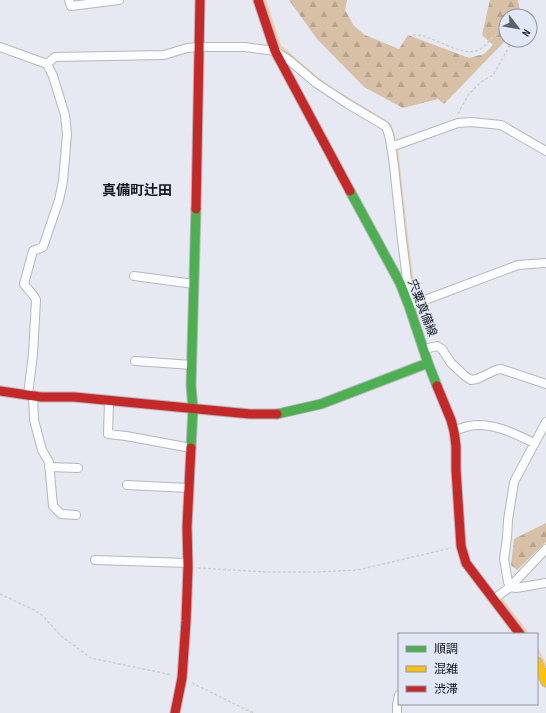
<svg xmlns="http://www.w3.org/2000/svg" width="546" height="713" font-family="'Sofia Sans Condensed','Noto Sans JP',sans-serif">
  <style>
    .forest { fill: url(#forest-firs) }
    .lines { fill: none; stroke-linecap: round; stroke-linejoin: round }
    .stream { stroke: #edceaa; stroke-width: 2.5 }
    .street-casing { stroke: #b4b7bd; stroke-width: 10 }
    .fast-casing { stroke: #b4b7bd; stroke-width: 11 }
    .slow-casing { stroke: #b4b7bd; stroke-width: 11 }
    .jam-casing { stroke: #b4b7bd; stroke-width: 11 }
    .path { stroke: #cdced0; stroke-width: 1.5; stroke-dasharray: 3 2; stroke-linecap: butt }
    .street { stroke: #fbfcfd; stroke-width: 8 }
    .fast { stroke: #4caf50; stroke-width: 9 }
    .slow { stroke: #ffc107; stroke-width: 9 }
    .jam { stroke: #c62828; stroke-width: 9 }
    .labels { text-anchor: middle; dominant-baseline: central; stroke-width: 3; stroke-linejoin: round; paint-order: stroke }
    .street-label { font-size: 12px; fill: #15171c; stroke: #e1e7f5 }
    .quarter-label { font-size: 14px; font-weight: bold; fill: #15171c; stroke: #e1e7f5 }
  </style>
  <defs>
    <pattern id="forest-firs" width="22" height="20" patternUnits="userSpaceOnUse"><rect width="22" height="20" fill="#d7c0a5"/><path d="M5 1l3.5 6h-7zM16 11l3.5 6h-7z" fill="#b8a48d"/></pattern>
  </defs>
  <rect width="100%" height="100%" fill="#e6e9f1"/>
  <path class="forest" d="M289 0H347L345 10 354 26 365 35 399 49 408 35 469 58 484 54 493 45 482 35 490 0H518L521 16H506V40L444 104 438 99 403 108 364 87 317 39Z
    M546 523V542L517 570 511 565 514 539Z"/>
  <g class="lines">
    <path class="stream" d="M265 0 280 46 317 78 329 87
      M337 92 385 121 390 125 393 133 397 151 406 231 415 302
      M501 599 528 634
      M537 649 546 666"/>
    <defs>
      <path id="street" d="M69 0 71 6 119 0
        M0 47 47 64 53 76 65 115 67 134 63 181 59 200 43 247 33 251 24 284C28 290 33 293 36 300L33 354 28 395
        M47 64 55 57 164 55 187 48 198 47H245L275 51 290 61 316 83 348 104 385 126C391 133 392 155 394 165 396 187 399 210 401 232 404 257 408 281 409 306L518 265 546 263
        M391 147 458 123 471 122 501 125 546 151
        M134 276 194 284
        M424 349 437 346 442 349 451 363 465 376 471 380 477 379 496 370 501 369 546 384
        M135 361 192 365
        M33 396 34 420 42 450 49 462 53 506 61 514 76 515
        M109 401 108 434 126 436 191 448
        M454 431C459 429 464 427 469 426 490 421 516 434 534 443
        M49 467 78 468
        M127 485 189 488
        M95 560 188 563
        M510 587 508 582 504 559 507 538 508 520 514 482 546 422
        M510 587 516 588 546 583
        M494 599 510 587 546 549
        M397 713V705L399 695"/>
      <path id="fast" d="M350 191 400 283 409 306 428 363 437 386
        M277 414 321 404 428 363
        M191 448 193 409 191 385 196 209"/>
      <path id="slow" d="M537 662 546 682"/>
      <path id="jam" d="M258 0 275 51 350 191
        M196 209 200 0
        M437 386 451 420 454 431 456 446V470L461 546 466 563 520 634
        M0 391 41 397H74L250 414H277
        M175 713 182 678 186 621 188 567 187 527 191 448"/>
    </defs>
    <use href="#street" class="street-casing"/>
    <use href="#fast" class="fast-casing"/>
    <use href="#slow" class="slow-casing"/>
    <use href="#jam" class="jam-casing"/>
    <path class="path" d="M413 35C418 35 422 35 426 37 439 41 463 55 476 51 488 47 493 32 506 30
      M458 114 468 95 481 82 493 75 513 40
      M198 568 267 572H318L358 570 451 548
      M0 594 34 610 43 616 61 636 91 658 172 675
      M192 683 253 713"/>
    <use href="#street" class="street"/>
    <use href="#fast" class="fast"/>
    <use href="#slow" class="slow"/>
    <use href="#jam" class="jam"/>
  </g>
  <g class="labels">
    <g class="street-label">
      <text transform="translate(422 308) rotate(69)">宍粟真備線</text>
    </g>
    <g class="quarter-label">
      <text x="137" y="190">真備町辻田</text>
    </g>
  </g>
  <rect x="398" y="633" width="140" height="72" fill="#e1e7f5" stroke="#8f949e"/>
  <rect x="406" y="646" width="20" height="6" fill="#4caf50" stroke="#8f949e"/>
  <text x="434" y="653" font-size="12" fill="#15171c">順調</text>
  <rect x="406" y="666" width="20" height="6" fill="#ffc107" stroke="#8f949e"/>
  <text x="434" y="673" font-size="12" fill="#15171c">混雑</text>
  <rect x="406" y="686" width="20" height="6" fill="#c62828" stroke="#8f949e"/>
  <text x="434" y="693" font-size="12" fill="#15171c">渋滞</text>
  <g transform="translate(518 28) rotate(121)"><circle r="19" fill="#e1e7f5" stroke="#8f949e"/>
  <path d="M0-3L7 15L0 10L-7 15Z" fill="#5e6067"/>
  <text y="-6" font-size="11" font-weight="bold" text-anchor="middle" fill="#15171c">N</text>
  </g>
</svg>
